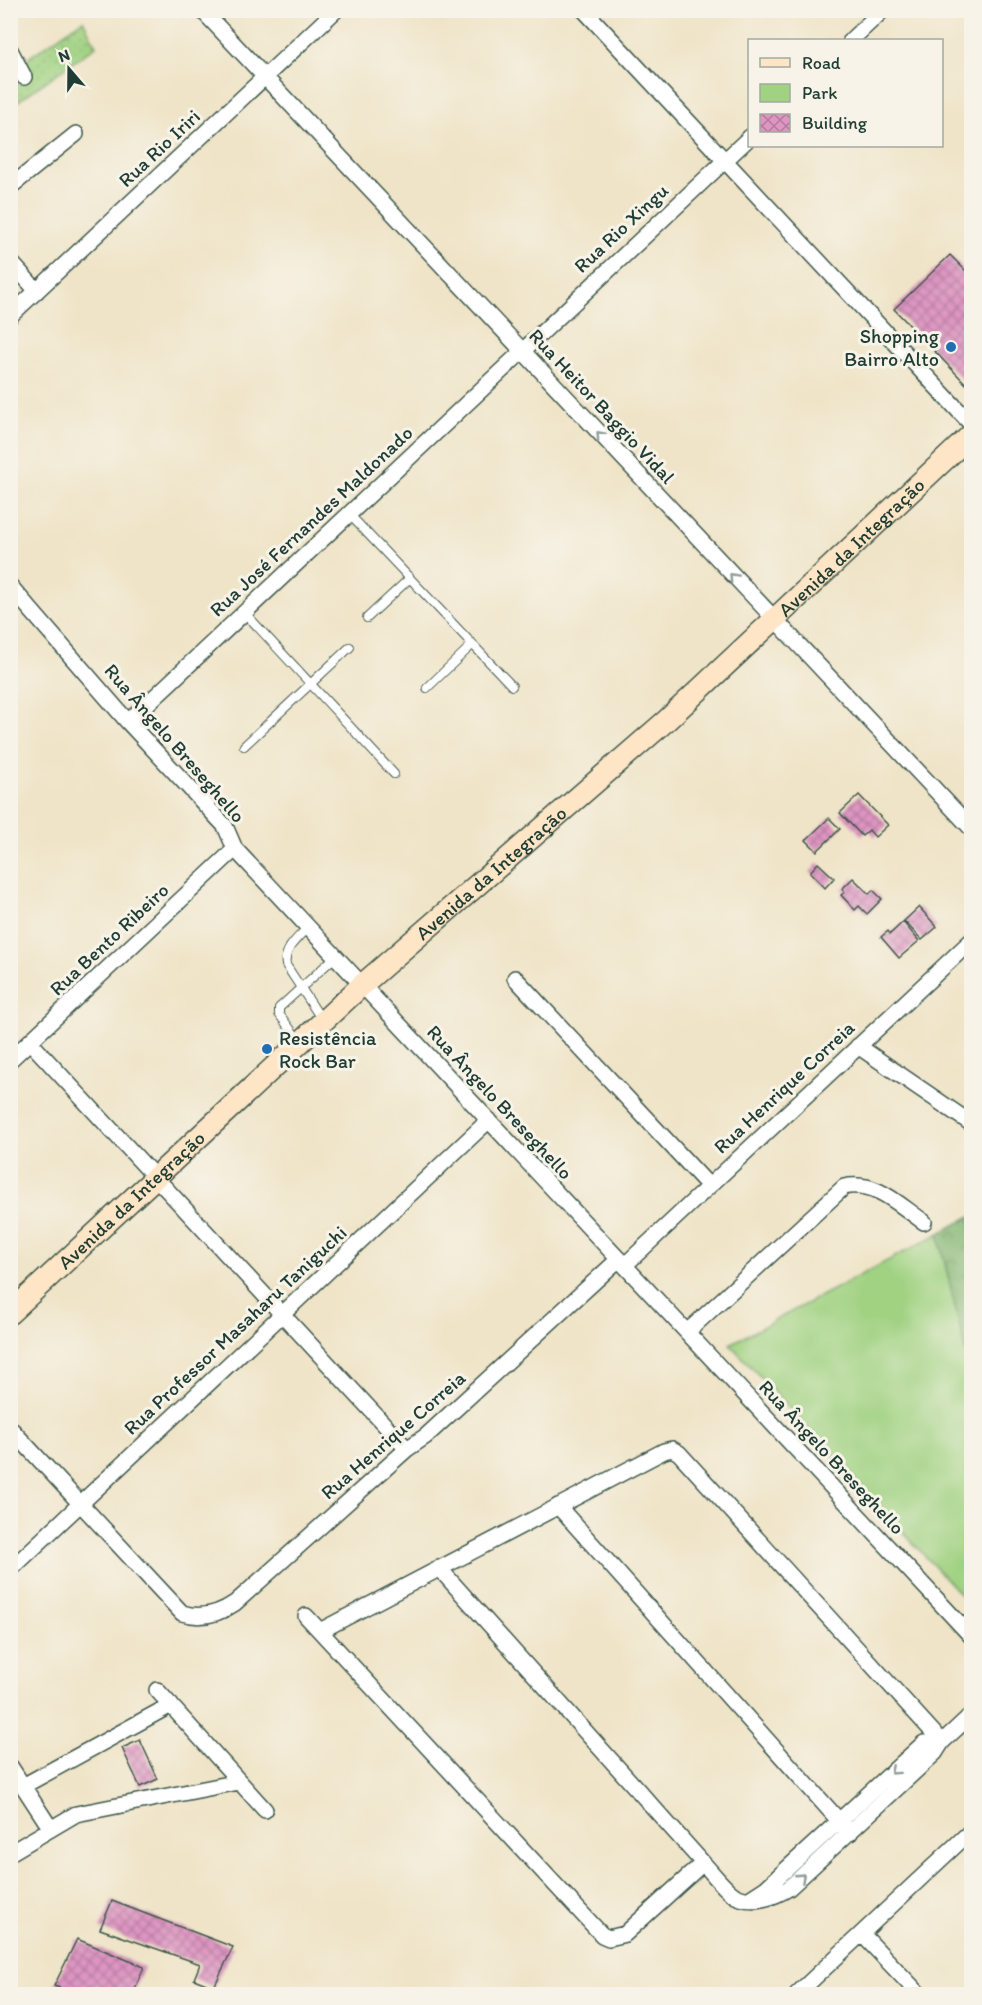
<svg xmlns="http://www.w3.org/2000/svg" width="982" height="2005" font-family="Itim,sans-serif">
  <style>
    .green { fill: #a0d282; stroke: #60885b; stroke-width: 1.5 }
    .forest { fill: url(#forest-crowns); stroke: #507852; stroke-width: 1.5 }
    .park { fill: url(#park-dots); stroke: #60885b; stroke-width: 1.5 }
    .building { fill: url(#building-cross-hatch) }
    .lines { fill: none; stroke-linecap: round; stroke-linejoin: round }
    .lane-casing { stroke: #3e564a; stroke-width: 10 }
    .street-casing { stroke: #3e564a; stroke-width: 18 }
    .secondary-casing { stroke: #3e564a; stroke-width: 24 }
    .lane { stroke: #fff; stroke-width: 8 }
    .street { stroke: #fff; stroke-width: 15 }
    .secondary { stroke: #fee5c5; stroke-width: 21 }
    .oneway { stroke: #8f9e9a }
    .poi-dot { fill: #1f6fb2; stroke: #f7f3e8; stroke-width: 2 }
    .labels { text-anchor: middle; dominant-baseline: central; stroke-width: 6; stroke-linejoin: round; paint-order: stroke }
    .street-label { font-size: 20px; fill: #1f3d34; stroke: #f7f3e8 }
    .poi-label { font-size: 20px; fill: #1f3d34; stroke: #f7f3e8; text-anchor: end }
  </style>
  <defs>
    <pattern id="forest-crowns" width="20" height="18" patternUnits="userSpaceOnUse" patternTransform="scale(1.5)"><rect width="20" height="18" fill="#80b470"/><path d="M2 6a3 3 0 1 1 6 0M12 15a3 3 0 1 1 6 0" fill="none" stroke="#68945d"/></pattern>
    <pattern id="park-dots" width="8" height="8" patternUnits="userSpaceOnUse" patternTransform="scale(1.5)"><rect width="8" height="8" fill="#a0d282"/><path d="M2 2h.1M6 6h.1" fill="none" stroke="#89b571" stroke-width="1.8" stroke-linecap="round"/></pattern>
    <pattern id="building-cross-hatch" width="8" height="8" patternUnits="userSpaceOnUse" patternTransform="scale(1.5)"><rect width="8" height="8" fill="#de95c2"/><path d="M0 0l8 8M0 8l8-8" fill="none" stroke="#b37b9e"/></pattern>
  </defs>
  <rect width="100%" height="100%" fill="#f7f3e8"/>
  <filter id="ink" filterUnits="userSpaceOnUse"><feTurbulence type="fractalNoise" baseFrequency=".0167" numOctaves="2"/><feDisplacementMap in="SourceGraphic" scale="12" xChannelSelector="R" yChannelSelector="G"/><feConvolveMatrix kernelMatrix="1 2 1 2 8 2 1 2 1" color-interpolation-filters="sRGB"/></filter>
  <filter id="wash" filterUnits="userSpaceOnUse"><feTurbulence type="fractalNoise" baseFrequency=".008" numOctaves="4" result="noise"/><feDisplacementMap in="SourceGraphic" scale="24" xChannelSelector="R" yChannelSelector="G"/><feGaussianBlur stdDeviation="1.35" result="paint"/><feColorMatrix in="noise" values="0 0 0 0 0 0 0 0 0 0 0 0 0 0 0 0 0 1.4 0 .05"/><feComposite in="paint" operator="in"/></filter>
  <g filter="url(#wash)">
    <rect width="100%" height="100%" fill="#efe4c7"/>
    <path class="green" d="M938 1234 971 1374V1606L730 1344Z"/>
    <path class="forest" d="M971 1216V1374L938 1234Z"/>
    <path class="park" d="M83 20 96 46 11 106V70Z"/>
    <g id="blocks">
      <path class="building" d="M950 255 972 277V385L969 387 894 309Z
        M859 795 888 825 875 837 869 830 862 836 840 813Z
        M829 818 840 829 817 851 806 840Z
        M818 863 834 878 825 888 810 872Z
        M853 878 869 894 873 890 882 899 867 914 859 906 855 910 841 895 845 892 842 889Z
        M919 907 937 927 922 940 904 921Z
        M903 922 919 941 899 958 881 937 888 931 890 934Z
        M140 1740 158 1779 140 1787 122 1748Z
        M112 1901 233 1947 214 1987 194 1979 200 1964 100 1929Z
        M77 1939 144 1967 133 1994H76L54 1986Z"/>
    </g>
  </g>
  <g filter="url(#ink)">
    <use href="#blocks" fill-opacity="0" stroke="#3e564a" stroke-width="1.5"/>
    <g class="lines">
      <defs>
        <path id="lane" d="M349 514 512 686
          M244 612 394 774
          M367 618 410 578
          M427 688 473 644
          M244 746 350 647
          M308 927C298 938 283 949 286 965L322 1020
          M300 1042 279 1014V1008L336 956"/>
        <path id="street" d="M202 10 972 829
          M584 10 972 425
          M969 10 972 14
          M851 40 883 10
          M10 50 24 77
          M10 187 76 134
          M10 261 37 291
          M10 316 336 10
          M10 586 128 722 225 826 235 849 972 1637
          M128 722 750 137
          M515 978 709 1186
          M30 1042 407 1449
          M858 1046 972 1124
          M10 1060 235 849
          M625 1265 972 940
          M687 1332 844 1187C876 1180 899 1205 924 1222
          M10 1428 182 1613C201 1619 219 1614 235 1603L407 1449 426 1436 619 1259
          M558 1506 850 1833
          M439 1568 703 1863C712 1872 727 1893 738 1897 755 1904 775 1897 789 1888L935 1753 942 1742 972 1714
          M10 1570 489 1120
          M306 1616 602 1935 609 1938 625 1934 703 1863
          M320 1631 664 1451 672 1449 679 1453 942 1742
          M157 1690 265 1810
          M10 1766 51 1829
          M23 1786 171 1705
          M10 1853 76 1814 239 1782
          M749 1899 766 1888 924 1743 942 1742
          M862 1934 919 1994
          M797 1994 972 1830"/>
        <g id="secondary">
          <path id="s1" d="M10 1313 362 985 667 720 972 434"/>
        </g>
      </defs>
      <use href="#lane" class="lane-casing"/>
      <use href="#street" class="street-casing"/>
      <use href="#secondary" class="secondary-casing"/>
      <use href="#lane" class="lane"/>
      <use href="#street" class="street"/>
      <use href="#secondary" class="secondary"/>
    </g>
    <defs><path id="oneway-chevron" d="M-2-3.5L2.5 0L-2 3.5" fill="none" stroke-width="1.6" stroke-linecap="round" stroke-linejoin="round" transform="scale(1.5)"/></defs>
    <g class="oneway">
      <use href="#oneway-chevron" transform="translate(600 435) rotate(-133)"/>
      <use href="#oneway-chevron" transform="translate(733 577) rotate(-133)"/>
      <use href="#oneway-chevron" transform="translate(894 1771) rotate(138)"/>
      <use href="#oneway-chevron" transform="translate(801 1877) rotate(-43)"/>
    </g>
  </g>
  <g class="poi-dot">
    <circle cx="951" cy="347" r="6"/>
    <circle cx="267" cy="1049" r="6"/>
  </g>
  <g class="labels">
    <g class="street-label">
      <text transform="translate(159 148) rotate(-43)">Rua Rio Iriri</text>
      <text transform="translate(621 228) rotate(-43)">Rua Rio Xingu</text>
      <text transform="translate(602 406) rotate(47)">Rua Heitor Baggio Vidal</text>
      <text transform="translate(311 521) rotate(-43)">Rua José Fernandes Maldonado</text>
      <text stroke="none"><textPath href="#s1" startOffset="1138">Avenida da Integração</textPath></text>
      <text transform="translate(175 743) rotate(49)">Rua Ângelo Breseghello</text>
      <text stroke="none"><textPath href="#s1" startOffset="652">Avenida da Integração</textPath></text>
      <text transform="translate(109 939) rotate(-43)">Rua Bento Ribeiro</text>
      <text transform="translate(784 1087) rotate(-43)">Rua Henrique Correia</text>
      <text transform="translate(500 1102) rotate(47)">Rua Ângelo Breseghello</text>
      <text stroke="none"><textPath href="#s1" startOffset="166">Avenida da Integração</textPath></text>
      <text transform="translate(235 1330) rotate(-43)">Rua Professor Masaharu Taniguchi</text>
      <text transform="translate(393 1435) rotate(-41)">Rua Henrique Correia</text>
      <text transform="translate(832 1457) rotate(47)">Rua Ângelo Breseghello</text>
    </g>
    <g class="poi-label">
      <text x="939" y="336">Shopping<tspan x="939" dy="23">Bairro Alto</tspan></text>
      <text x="279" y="1038" text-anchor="start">Resistência<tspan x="279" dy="23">Rock Bar</tspan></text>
    </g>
  </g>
  <rect width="982" height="2005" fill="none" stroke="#f7f3e8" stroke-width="36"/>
  <rect x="748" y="39" width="195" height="108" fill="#f7f3e8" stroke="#a1aaa0" stroke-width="1.5"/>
  <rect x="760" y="58" width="30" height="9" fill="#fee5c5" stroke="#a1aaa0" stroke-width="1.5"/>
  <text x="802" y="69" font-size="18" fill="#1f3d34">Road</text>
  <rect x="760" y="84" width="30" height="18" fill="#a0d282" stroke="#a1aaa0" stroke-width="1.5"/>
  <text x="802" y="99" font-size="18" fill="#1f3d34">Park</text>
  <rect x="760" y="114" width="30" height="18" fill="url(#building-cross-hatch)" stroke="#a1aaa0" stroke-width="1.5"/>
  <text x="802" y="129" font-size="18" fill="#1f3d34">Building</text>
  <g transform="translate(69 69) rotate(340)" stroke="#f7f3e8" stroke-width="4.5" paint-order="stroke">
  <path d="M0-4.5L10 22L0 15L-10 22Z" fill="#1f3d34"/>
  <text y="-9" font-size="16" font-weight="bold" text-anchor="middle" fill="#1f3d34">N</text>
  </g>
</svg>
